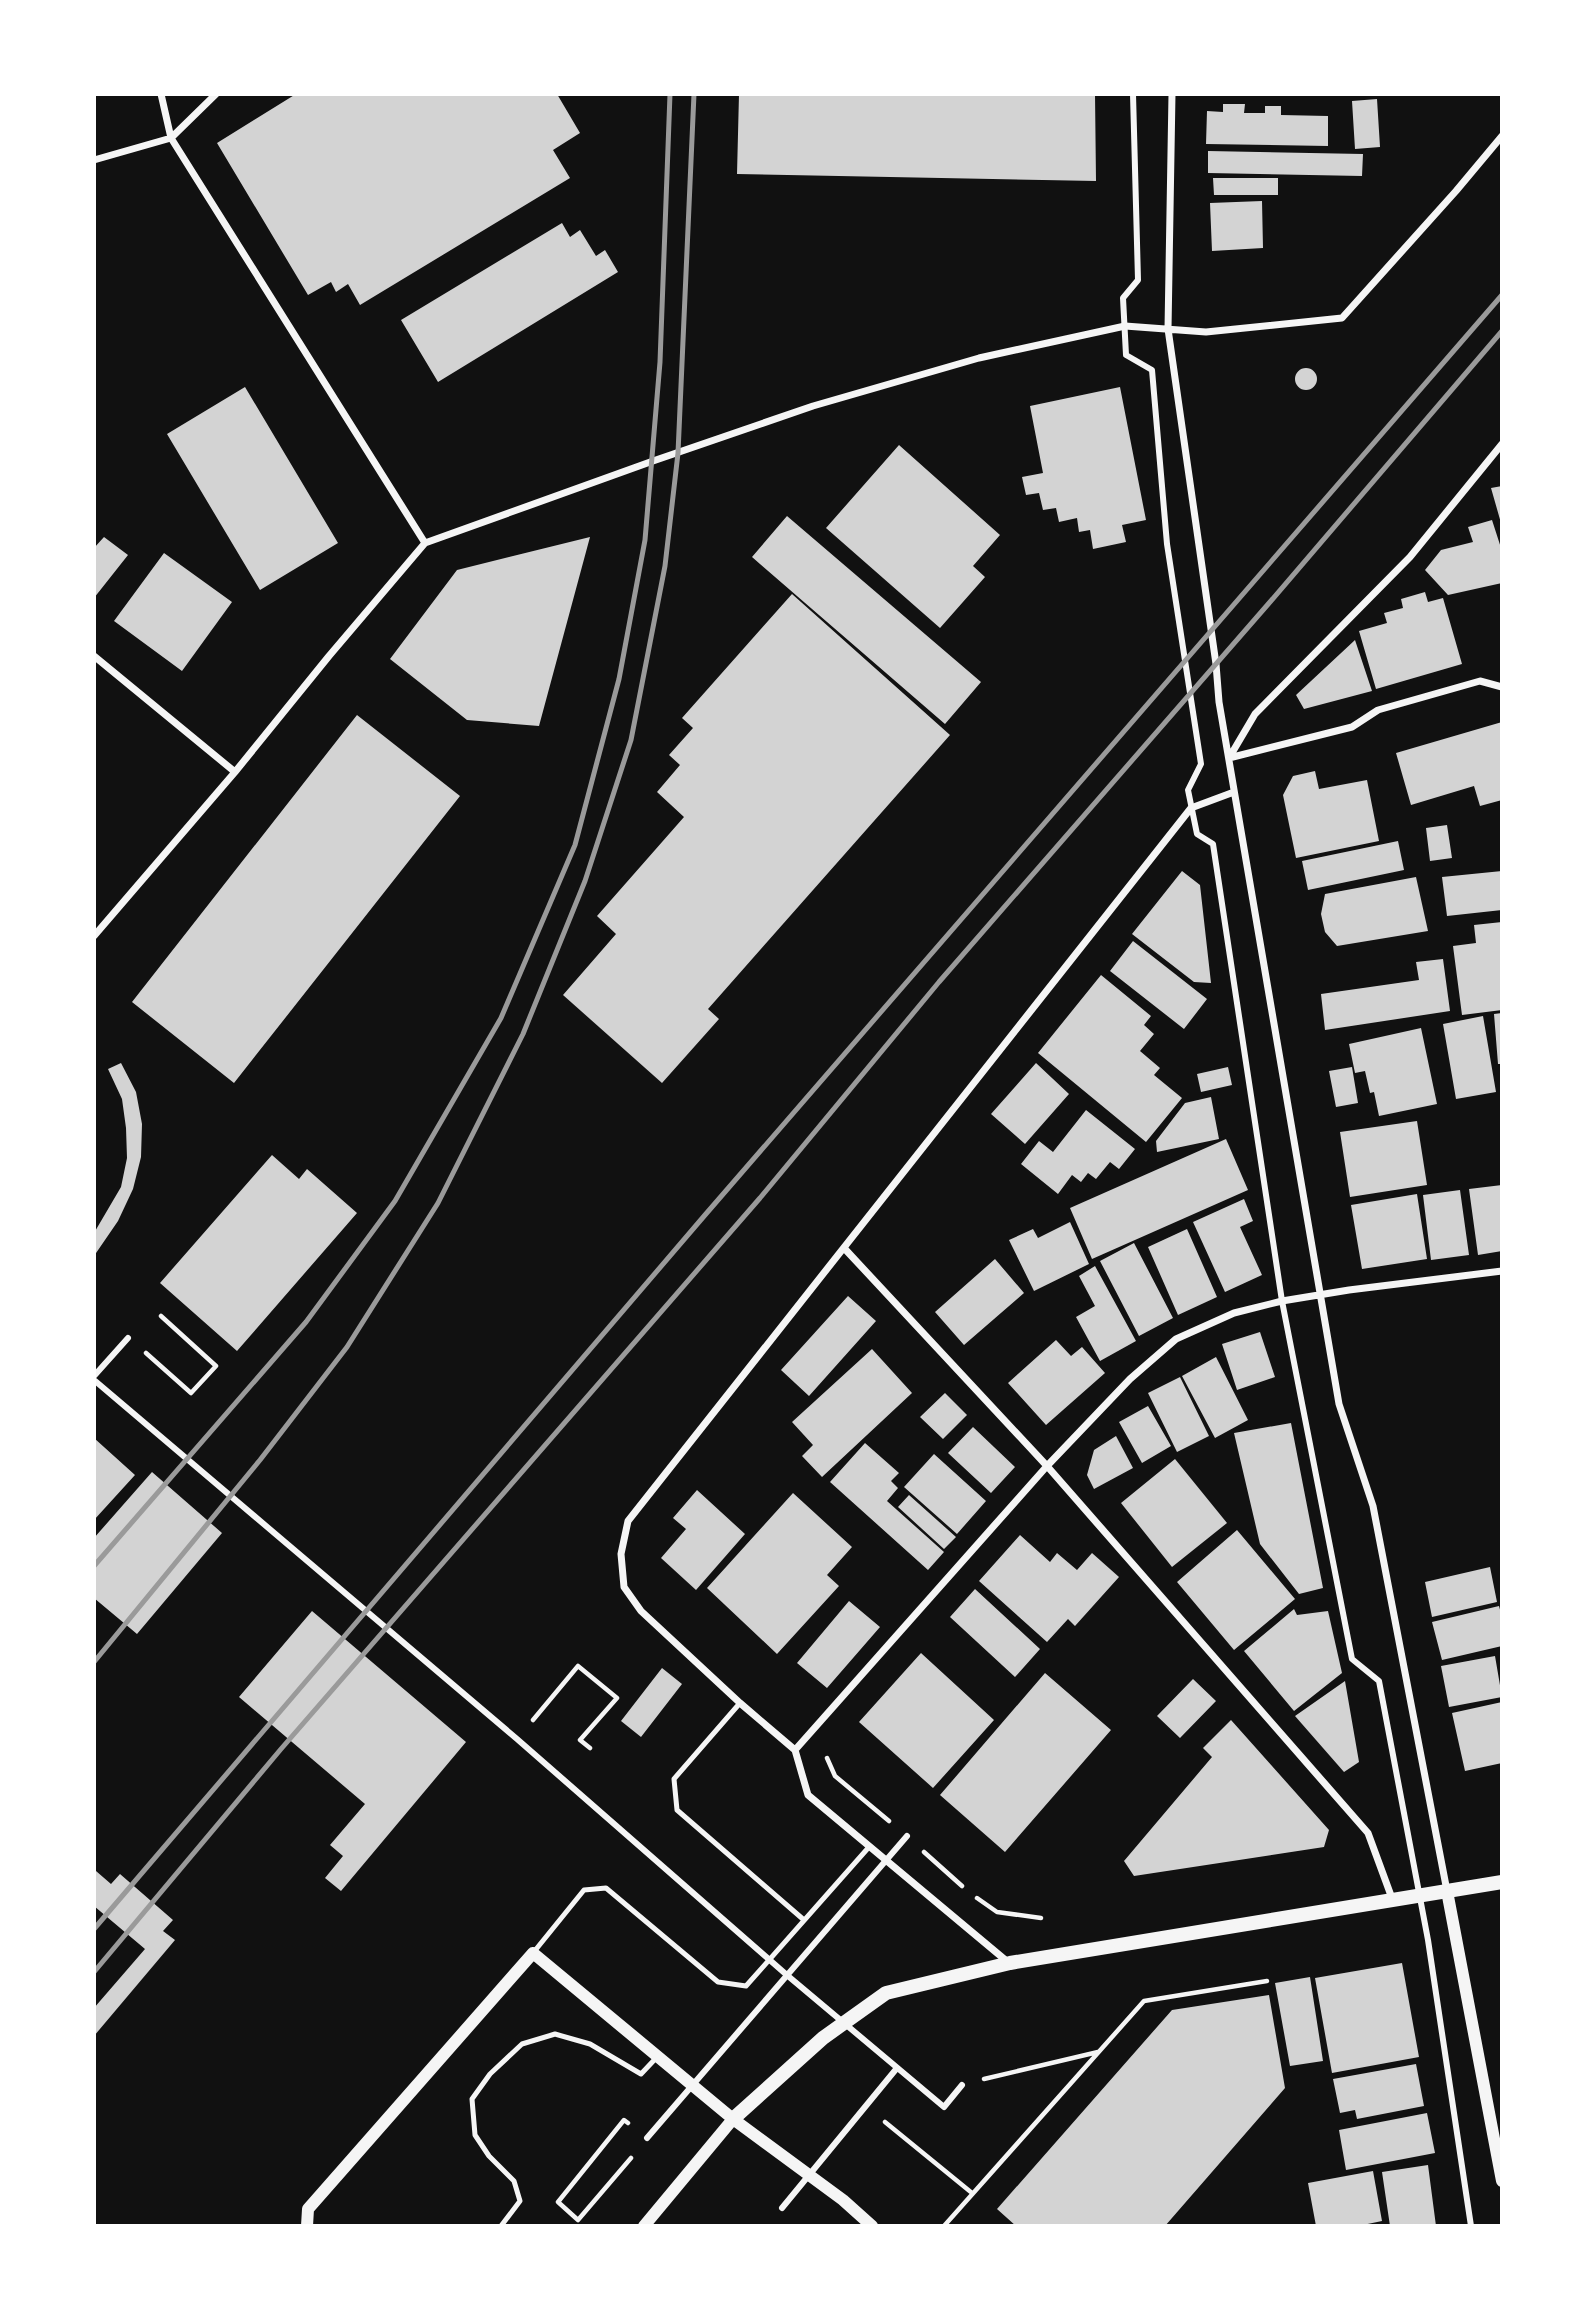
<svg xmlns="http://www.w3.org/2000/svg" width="1596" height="2320" font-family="'Nunito Sans',sans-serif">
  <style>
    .building { fill: #d3d3d3 }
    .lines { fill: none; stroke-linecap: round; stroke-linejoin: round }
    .path { stroke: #f5f5f5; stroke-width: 4.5 }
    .service { stroke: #f5f5f5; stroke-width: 5 }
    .pedestrian { stroke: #f5f5f5; stroke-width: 6 }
    .minor { stroke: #f5f5f5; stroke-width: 7 }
    .tertiary { stroke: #f5f5f5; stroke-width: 12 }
    .secondary { stroke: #f5f5f5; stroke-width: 14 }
    .rail { stroke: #9a9a9a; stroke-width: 5 }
  </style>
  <rect width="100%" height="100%" fill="#111"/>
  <path class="building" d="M296 94H557L580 133 553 150 570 178 360 305 348 284 336 292 331 282 308 295 217 143Z
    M739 94H1095L1096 181 737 174Z
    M1377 99 1380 147 1355 149 1352 101Z
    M1223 104H1245L1244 113H1265V106H1281V115L1328 116V146L1206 144 1207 111 1223 112Z
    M1208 151 1363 154 1362 176 1208 173Z
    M1213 178H1278V195H1214Z
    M1262 201 1263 248 1212 251 1210 203Z
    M562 223 570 237 580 230 596 256 605 250 618 272 438 382 401 320Z
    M1295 379a11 11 0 1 1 22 0a11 11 0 1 1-22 0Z
    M245 387 338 543 260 590 167 434Z
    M1120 387 1146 520 1122 525 1126 542 1093 549 1090 530 1079 532 1077 518 1059 522 1056 508 1043 510 1039 493 1026 495 1022 477 1043 473 1030 406Z
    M899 445 1000 535 973 566 985 577 940 628 826 528Z
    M1502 486V523H1501L1491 488Z
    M787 516 981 682 945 724 752 557Z
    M1492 520 1502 551V583L1448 595 1425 570 1441 550 1473 542 1468 527Z
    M104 537 128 555 94 598V548Z
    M590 537 539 726 467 720 390 659 457 570Z
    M164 553 232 602 182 671 114 621Z
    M1425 592 1428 602 1443 598 1462 664 1376 689 1359 631 1387 623 1384 613 1403 608 1401 599Z
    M792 594 950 735 708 1009 719 1019 662 1083 563 995 616 934 597 916 684 817 657 792 680 765 669 755 693 728 682 718Z
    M1355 640 1372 691 1304 709 1296 695Z
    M357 715 460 796 234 1083 132 1002Z
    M1502 722V800L1480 806 1474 786 1411 805 1396 753Z
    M1315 771 1319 789 1367 780 1379 841 1296 858 1283 795 1293 776Z
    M1447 825 1452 858 1430 861 1426 828Z
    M1398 841 1404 870 1308 890 1302 861Z
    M1182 871 1200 885 1211 983 1194 982 1132 934Z
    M1502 871V910L1447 916 1442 877Z
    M1416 877 1428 931 1337 946 1325 932 1321 914 1325 894Z
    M1502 922V1010L1462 1015 1453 946 1476 943 1474 925Z
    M1133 941 1207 999 1184 1029 1110 971Z
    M1443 959 1450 1011 1325 1030 1321 994 1419 980 1416 962Z
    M1101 975 1151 1016 1144 1025 1154 1034 1140 1051 1160 1068 1154 1075 1182 1098 1146 1142 1038 1053Z
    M1502 1013V1064H1498L1494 1014Z
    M1483 1016 1496 1092 1456 1099 1443 1024Z
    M1421 1028 1437 1104 1379 1116 1374 1092 1370 1093 1365 1071 1355 1073 1349 1044Z
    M121 1063 136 1092 142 1124 141 1157 133 1189 118 1221 94 1256V1233L121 1187 127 1158 126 1128 122 1099 108 1069Z
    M1036 1063 1069 1094 1025 1144 991 1114Z
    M1228 1067 1232 1085 1201 1092 1197 1074Z
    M1352 1067 1358 1103 1336 1107 1329 1071Z
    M1211 1097 1219 1139 1157 1152 1156 1141 1185 1103Z
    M1086 1110 1135 1149 1119 1169 1110 1162 1096 1179 1088 1173 1081 1182 1072 1175 1058 1194 1021 1164 1039 1141 1053 1152Z
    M1417 1121 1427 1185 1350 1197 1340 1132Z
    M1226 1139 1248 1190 1092 1259 1070 1208Z
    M272 1155 299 1179 307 1169 357 1213 237 1351 160 1283Z
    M1502 1185V1251L1478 1255 1469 1189Z
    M1460 1190 1469 1255 1431 1260 1423 1195Z
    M1417 1194 1427 1259 1362 1269 1351 1205Z
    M1244 1199 1253 1221 1240 1227 1262 1275 1225 1292 1193 1222Z
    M1070 1222 1089 1264 1034 1291 1009 1240 1033 1229 1038 1238Z
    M1187 1229 1217 1297 1178 1315 1148 1247Z
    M1134 1243 1173 1318 1139 1336 1100 1261Z
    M995 1259 1024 1293 964 1345 935 1312Z
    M1095 1266 1136 1341 1100 1361 1076 1317 1095 1306 1079 1276Z
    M848 1296 876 1321 809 1396 781 1370Z
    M1260 1332 1275 1377 1237 1390 1222 1344Z
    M1056 1340 1071 1356 1082 1347 1105 1373 1046 1425 1008 1383Z
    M872 1349 912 1393 822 1477 802 1456 813 1445 792 1422Z
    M1216 1357 1248 1420 1215 1438 1182 1376Z
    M1180 1377 1209 1436 1177 1452 1148 1393Z
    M945 1393 967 1415 943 1439 920 1417Z
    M1148 1406 1171 1446 1142 1463 1119 1422Z
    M1291 1423 1323 1588 1299 1594 1260 1544 1234 1433Z
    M973 1427 1015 1467 991 1493 948 1453Z
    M1116 1436 1133 1468 1094 1489 1087 1475 1094 1450Z
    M94 1438 135 1475 94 1520Z
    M865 1443 899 1473 891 1481 898 1488 887 1501 944 1552 928 1570 830 1482Z
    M934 1454 986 1501 957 1534 904 1487Z
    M1175 1459 1227 1523 1172 1567 1121 1503Z
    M152 1472 222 1533 137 1634 94 1598V1538Z
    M697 1490 745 1534 696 1590 661 1558 686 1529 673 1518Z
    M793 1493 852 1547 827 1575 839 1586 777 1654 707 1588Z
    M909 1495 956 1537 944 1549 898 1507Z
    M1237 1530 1295 1599 1234 1650 1177 1582Z
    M1020 1535 1050 1562 1057 1553 1077 1570 1092 1553 1119 1577 1075 1626 1068 1619 1047 1642 979 1581Z
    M1490 1567 1497 1602 1432 1617 1425 1582Z
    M975 1589 1040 1649 1015 1677 950 1617Z
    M849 1601 880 1627 827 1688 797 1663Z
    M1499 1606 1502 1617V1646L1442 1660 1432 1622Z
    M1294 1609 1297 1615 1328 1611 1342 1673 1294 1711 1244 1651Z
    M312 1611 466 1742 341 1891 325 1878 343 1856 330 1845 365 1804 239 1697Z
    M921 1653 994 1720 933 1788 859 1722Z
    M1495 1656 1502 1697 1449 1707 1441 1666Z
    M662 1668 682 1684 641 1737 621 1721Z
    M1045 1673 1111 1730 1005 1852 940 1795Z
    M1193 1679 1216 1701 1180 1738 1157 1716Z
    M1345 1681 1359 1762 1344 1772 1295 1716Z
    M1502 1702V1763L1465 1771 1452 1713Z
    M1231 1720 1329 1830 1324 1847 1134 1876 1124 1861 1212 1757 1203 1748Z
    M96 1871 111 1884 120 1874 173 1920 163 1931 175 1940 94 2036V2008L145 1949 94 1906Z
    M1402 1963 1419 2057 1332 2073 1315 1978Z
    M1310 1977 1323 2061 1290 2066 1275 1983Z
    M1269 1995 1285 2088 1165 2226H1016L997 2209 1172 2010Z
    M1416 2064 1424 2106 1357 2119 1355 2110 1340 2113 1333 2079Z
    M1427 2113 1435 2153 1346 2170 1339 2130Z
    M1428 2165 1436 2226H1390L1382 2172Z
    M1373 2171 1382 2221 1358 2226H1316L1308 2183Z"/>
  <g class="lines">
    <path class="path" d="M146 1353 191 1393 216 1366 161 1316
      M533 1720 578 1666 617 1698 580 1740 590 1748
      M827 1758 835 1776 889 1821
      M924 1852 962 1886
      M977 1898 997 1912 1041 1918
      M984 2079 1098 2052
      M885 2122 972 2193
      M628 2123 624 2120 558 2202 578 2220 631 2158
      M944 2226 1144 2001 1267 1981"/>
    <path class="service" d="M740 1703 674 1779 677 1810 804 1920
      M533 1953 584 1890 606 1888 718 1982 746 1986 869 1847
      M501 2226 520 2201 514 2181 489 2156 475 2135 472 2099 490 2074 522 2044 555 2034 590 2044 641 2074 658 2056"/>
    <path class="pedestrian" d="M1133 94 1138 280 1123 298 1126 355 1152 370 1167 544 1201 764 1188 790 1197 834 1213 844 1282 1301 1352 1659 1379 1681 1428 1940 1471 2226
      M94 1376 128 1338
      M94 1380 517 1739 788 1976 944 2107 962 2085
      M647 2138 907 1836
      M782 2208 897 2068"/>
    <path class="minor" d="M161 94 171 138 216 94
      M1172 94 1168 329 1216 664 1219 702 1339 1404 1373 1506 1447 1891
      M94 160 171 138 425 543
      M94 656 235 772
      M1229 758 1255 714 1410 557 1502 444
      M1229 758 1352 727 1378 710 1480 681 1502 687
      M94 936 235 772 329 656 425 543 653 461 813 406 979 358 1125 326 1206 332 1342 318 1456 191 1502 136
      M795 1750 1047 1466 844 1248
      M1393 1901 1368 1833 1047 1466 1130 1379 1176 1339 1234 1313 1282 1301 1349 1290 1502 1271
      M1009 1963 808 1795 795 1750 740 1703 641 1611 624 1587 621 1554 628 1521 1191 808 1234 792"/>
    <path class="tertiary" d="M1447 1891 1502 2181
      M307 2226 308 2209 533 1953 733 2119 843 2200 872 2226
      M644 2226 733 2119"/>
    <path class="secondary" d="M733 2119 823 2038 886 1993 1010 1963 1502 1882"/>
    <path class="rail" d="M94 1566 306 1322 395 1201 501 1018 575 845 619 679 645 540 660 362 670 94
      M94 1662 260 1460 347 1347 438 1203 523 1034 585 881 631 740 665 566 678 453 694 94
      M94 1929 705 1215 1502 295
      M94 1972 281 1749 760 1198 939 982 1270 602 1502 331"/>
  </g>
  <rect width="1596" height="2320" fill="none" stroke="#ffffff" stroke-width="192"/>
</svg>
